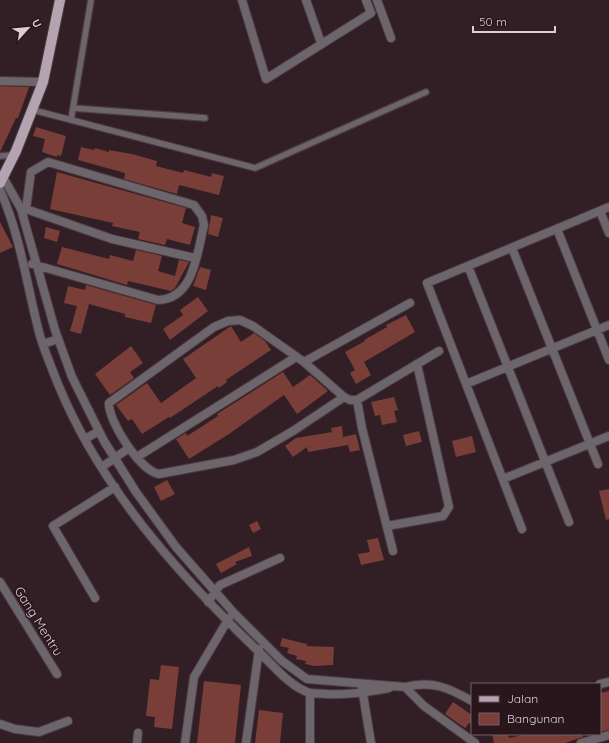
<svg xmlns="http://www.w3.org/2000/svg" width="609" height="743" font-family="Quicksand,sans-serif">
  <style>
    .building { fill: #783e37 }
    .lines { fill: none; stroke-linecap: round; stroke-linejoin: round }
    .service-casing { stroke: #4d3b41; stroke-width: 8 }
    .minor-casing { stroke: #4d3b41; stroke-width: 10 }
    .primary-casing { stroke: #4d3b41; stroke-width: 12 }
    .service { stroke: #6c656b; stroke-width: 5.5 }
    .minor { stroke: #6c656b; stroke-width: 8 }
    .primary { stroke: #b4a4b2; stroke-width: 10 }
    .labels { text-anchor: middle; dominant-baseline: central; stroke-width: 3; stroke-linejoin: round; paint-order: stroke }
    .street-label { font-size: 13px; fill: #dccfd3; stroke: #28161c }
  </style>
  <rect width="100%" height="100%" fill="#321f25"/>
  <path class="building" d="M0 86 29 87 18 118H16L0 152Z
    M36 127 66 136 61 156 57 155V157L42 152 45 139 33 136Z
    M81 147 94 150 95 148 109 152V150L132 154 157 161 156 166 183 173 184 170 211 177 212 173 224 176 219 195 179 185 177 194 124 179 125 173 78 160Z
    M57 172 186 208 182 223 195 227 190 245 167 239 165 245 138 239 140 232 112 226 113 223 50 209Z
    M211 215 223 218 218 237 208 234Z
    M0 222 13 247 0 253Z
    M46 227 60 231 57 242 44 238Z
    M62 247 109 259 110 255 133 261 136 250 162 256 158 271 175 276 179 260 189 262 175 288 171 291 128 281 127 285 57 264Z
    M200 267 211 270 206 290 193 286Z
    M86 285 156 305 151 323 125 317V314L89 304 81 334 70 331 77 306 64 303 68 286 85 290Z
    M198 297 208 311 170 340 163 329 183 315 180 310Z
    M406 315 415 332 364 362 371 375 356 384 350 373 355 370 345 352 365 341 364 340 387 327 386 325Z
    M231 326 241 342 254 333 265 341 271 350 226 380 227 382 219 388 218 386 170 418 169 417 142 434 132 419 128 421 116 405 147 383 161 403 196 378 183 359Z
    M131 346 143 363 130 372 134 378 110 395 95 374Z
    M283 372 293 387 310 375 328 391 297 414 284 395 229 434 189 459 176 439 186 433 187 436 198 429 218 416 217 414Z
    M394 397 398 410 394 411 397 422 382 425 380 415 375 416 371 402Z
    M342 426 343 437 356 434 360 450 350 452 348 445 308 452 307 447 293 457 285 446 296 438 332 432 331 428Z
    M419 431 422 442 406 446 403 435Z
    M472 436 476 452 456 457 452 441Z
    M167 480 175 494 161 501 154 487Z
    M609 489V519L606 520 599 491Z
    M257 521 261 529 253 533 249 525Z
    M378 538 384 560 361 565 358 554 370 552 367 540Z
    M249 547 252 556 235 562 237 564 221 573 216 564Z
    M282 638 307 644V646L334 647 333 665 314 666 305 664 306 661 296 659 297 656 287 653 289 648 280 646Z
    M161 665 179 667 172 729 154 727 155 717 146 716 150 679 159 680Z
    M204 681 241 685 235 743H197Z
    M609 691V730L600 732V693Z
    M453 702 472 715V725L469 723 465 728 445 714Z
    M259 710 283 713 280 743H255Z
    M492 734H508L509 738 527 734H582L583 737 565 743H494Z"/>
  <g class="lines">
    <defs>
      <path id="service" d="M73 108 205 118
        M33 110 255 168 426 92
        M71 120 91 0
        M0 156 14 155"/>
      <path id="minor" d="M242 0 266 79 371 13 366 0
        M306 0 321 43
        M377 0 391 38
        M0 81 43 82
        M3 177 21 209 55 330 72 377 104 441 136 492 176 547 233 612 282 661 307 679 405 687C432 680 449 688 472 701
        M0 190C21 237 27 287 40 336 45 352 52 369 58 384 100 487 178 574 257 650 271 663 290 687 310 693 315 694 322 693 327 694 349 695 367 692 389 688
        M21 209H26L112 239 195 258
        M26 209 31 172 48 162 194 205 202 216 204 225C197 253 194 299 158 300L32 264
        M600 211 609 233
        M557 229 609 360
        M512 248 598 464
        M468 266 569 522
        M43 344 58 339
        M304 362 410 303
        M466 384 609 325
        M344 397 293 431 257 452 234 460 159 474C140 471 108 421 109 403L214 327 228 321 240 320 253 326 304 362 344 397 350 400H357L362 428 393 551
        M357 400 439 351
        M85 439 99 431
        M137 457 296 357
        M102 467 129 448
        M503 479 609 436
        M387 526 443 516 449 507 417 364
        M522 529 427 283 609 207
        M0 582 57 674
        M95 598 53 526 115 487
        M208 602 220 585 280 558
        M600 684 609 682
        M405 687 424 706 475 743
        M362 688 371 743
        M310 693V743
        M0 724 15 729 39 732 68 721
        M137 743 138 733
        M185 743 194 677 229 618
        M246 743 259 649
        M581 743 609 735"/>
      <path id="primary" d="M0 183 16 151 43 82 60 0"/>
    </defs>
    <use href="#service" class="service-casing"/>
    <use href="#minor" class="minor-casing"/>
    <use href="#primary" class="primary-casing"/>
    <use href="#service" class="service"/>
    <use href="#minor" class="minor"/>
    <use href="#primary" class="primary"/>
  </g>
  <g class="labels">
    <g class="street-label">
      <text transform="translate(39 621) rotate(58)">Gang Mentru</text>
    </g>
  </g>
  <rect x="471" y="683" width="130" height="52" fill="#28161c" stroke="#706065"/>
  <rect x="479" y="696" width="20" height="6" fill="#b4a4b2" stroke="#706065"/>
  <text x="507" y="703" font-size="12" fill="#dccfd3">Jalan</text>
  <rect x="479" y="713" width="20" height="12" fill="#783e37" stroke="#706065"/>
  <text x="507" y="723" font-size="12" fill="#dccfd3">Bangunan</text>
  <g transform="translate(28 28) rotate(63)" stroke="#28161c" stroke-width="3" paint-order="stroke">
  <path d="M0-3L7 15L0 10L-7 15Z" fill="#dccfd3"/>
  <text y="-6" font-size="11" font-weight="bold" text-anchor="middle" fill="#dccfd3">U</text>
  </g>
  <path d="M473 26v6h82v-6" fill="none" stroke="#dccfd3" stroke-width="2"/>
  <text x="479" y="26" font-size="12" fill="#dccfd3" stroke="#28161c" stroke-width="3" paint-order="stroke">50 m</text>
</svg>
